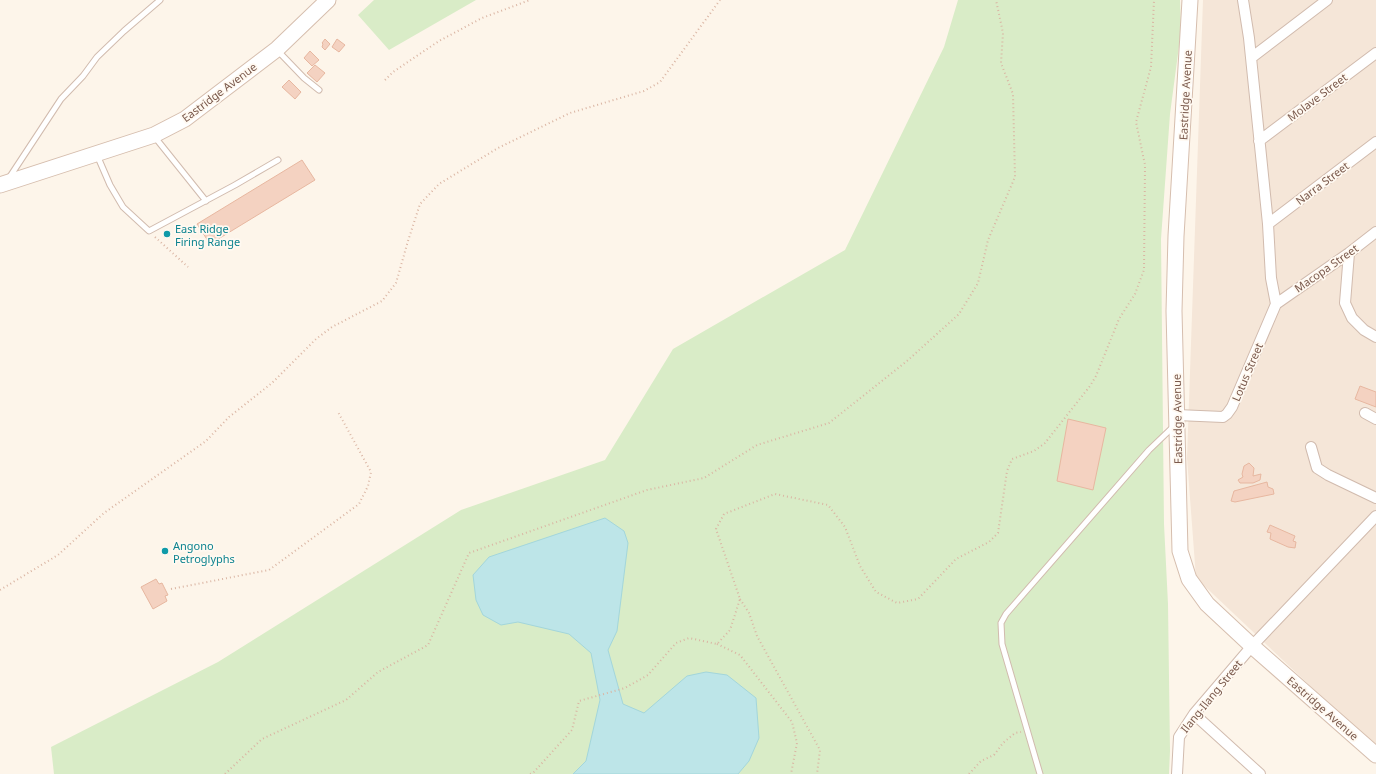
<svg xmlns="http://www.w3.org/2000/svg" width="1376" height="774" font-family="'Noto Sans',sans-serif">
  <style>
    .residential { fill: #f5e6d8 }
    .green { fill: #d9ecc7 }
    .water { fill: #bde5e8; stroke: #a3d6db }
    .building { fill: #f4d2c1; stroke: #e7b7a0 }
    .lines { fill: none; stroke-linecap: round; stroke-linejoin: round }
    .lane-casing { stroke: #d1bbae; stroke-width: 7 }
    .street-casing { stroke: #d1bbae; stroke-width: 12 }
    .secondary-casing { stroke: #d6beae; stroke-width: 17 }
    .path { stroke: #dab5a3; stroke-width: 2; stroke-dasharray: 1 3; stroke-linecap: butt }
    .lane { stroke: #fff; stroke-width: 5 }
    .street { stroke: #fff; stroke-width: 10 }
    .secondary { stroke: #fff; stroke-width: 15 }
    .culture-dot { fill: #0f9aa8; stroke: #fff9f1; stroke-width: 1.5 }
    .labels { text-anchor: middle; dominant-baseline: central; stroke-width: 3.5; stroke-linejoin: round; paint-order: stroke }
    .street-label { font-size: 11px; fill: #7a594c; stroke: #fff9f1 }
    .culture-label { font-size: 11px; fill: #0d838f; stroke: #fff9f1; text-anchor: start }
  </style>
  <rect width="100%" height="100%" fill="#fdf5ea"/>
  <path class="residential" d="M1203 0H1376V748L1196 578 1187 458Z"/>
  <path class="green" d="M374 0H476L389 50 358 15Z
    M958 0H1180L1181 31 1170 114 1161 239 1164 524 1168 604 1170 751 1169 774H54L51 747 218 662 461 510 605 460 673 349 845 250 944 47Z"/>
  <path class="water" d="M605 518 624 531 628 543 617 631 608 650 623 704 644 713 687 676 706 672 727 675 756 698 759 738 749 761 738 774H573L586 761 600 700 591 653 569 634 518 622 501 625 483 615 476 600 473 575 489 557Z"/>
  <path class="building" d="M325 39 330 44 325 50 322 47 323 44 322 43Z
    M337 39 345 45 339 52 332 47Z
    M310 51 319 60 312 66 304 58Z
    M315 65 325 73 317 82 307 73Z
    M289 80 301 92 295 99 282 87Z
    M302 160 315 180 210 244 197 224Z
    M1360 386 1376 392V407L1355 399Z
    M1068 419 1106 428 1093 490 1057 481Z
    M1249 463 1254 468 1253 476 1261 474 1260 480 1253 483H1240L1238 480 1243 477 1242 474 1244 466Z
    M1267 482 1268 487 1273 489 1274 494 1235 502 1231 501 1234 491Z
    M1270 525 1295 536 1293 541 1296 542 1295 548 1288 547 1270 539 1271 533 1267 532Z
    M156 579 159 584 162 583 168 595 165 596 167 601 153 609 141 587Z"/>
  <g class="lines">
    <defs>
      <path id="lane" d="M278 51 304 78 319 90
        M154 136 206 201
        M97 155 110 185 123 207 149 231 235 185 278 160
        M9 178 61 99 83 76 97 57 124 31 160 0
        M1040 774 1002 644 1001 623 1006 614 1149 450 1173 427"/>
      <path id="street" d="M1243 0 1249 38 1268 224 1271 278 1276 304
        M1251 58 1327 0
        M1259 141 1376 53
        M1268 224 1376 142
        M1349 253 1345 303 1352 318 1364 330 1376 337
        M1276 304 1349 253 1376 232
        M1365 413 1376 419
        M1177 415 1223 417 1227 414 1232 407 1276 304
        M1311 447 1317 468 1328 475 1376 498
        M1194 714 1260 774
        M1177 774 1179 737 1194 714 1252 646 1376 516"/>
      <path id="secondary" d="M1190 0 1176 236 1174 311 1180 551 1189 579 1207 604 1252 646 1376 755
        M0 185 154 135 185 119 277 49 328 0"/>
    </defs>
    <use href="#lane" class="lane-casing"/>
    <use href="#street" class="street-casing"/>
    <use href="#secondary" class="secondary-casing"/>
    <path class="path" d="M385 80 393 72 439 41 482 18 530 0
      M155 237 188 267
      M171 589 269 570 359 504 368 486 371 472 338 412
      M0 590 58 555 104 513 206 441 229 417 272 383 316 339 332 327 382 301 396 283 408 241 420 204 439 184 498 148 570 113 644 91 660 82 720 0
      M740 599 749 613 757 636 820 750 817 774
      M717 644 740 655 792 722 797 743 791 774
      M225 774 262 739 346 700 378 672 428 645 469 553 647 490 704 478 757 445 829 423 907 361 959 314 978 283 988 240 1015 177 1013 94 1001 63 1003 33 996 0
      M530 774 533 773 572 730 579 701 625 688 648 675 676 643 689 638 717 644 730 630 740 599 716 529 724 514 775 494 828 505 845 527 860 566 876 592 897 603 918 599 956 559 989 542 998 533 1007 471 1012 459 1034 451 1045 443 1090 386 1096 376 1119 319 1135 294 1144 270 1145 165 1136 122 1151 67 1154 0
      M969 774 981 761 994 755 1003 743 1015 733 1021 732"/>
    <use href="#lane" class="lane"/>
    <use href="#street" class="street"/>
    <use href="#secondary" class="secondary"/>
  </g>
  <g class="culture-dot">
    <circle cx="167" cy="234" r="4"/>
    <circle cx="165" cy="551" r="4"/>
  </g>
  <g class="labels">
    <g class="street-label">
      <text transform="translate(219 92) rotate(-37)">Eastridge Avenue</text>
      <text transform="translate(1185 95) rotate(-87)">Eastridge Avenue</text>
      <text transform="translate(1317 97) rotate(-37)">Molave Street</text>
      <text transform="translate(1322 183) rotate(-37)">Narra Street</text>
      <text transform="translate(1326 268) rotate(-35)">Macopa Street</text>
      <text transform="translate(1247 372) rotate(-67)">Lotus Street</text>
      <text transform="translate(1177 419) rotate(-91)">Eastridge Avenue</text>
      <text transform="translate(1211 696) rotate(-51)">Ilang-Ilang Street</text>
      <text transform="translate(1323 708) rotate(41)">Eastridge Avenue</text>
    </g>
    <g class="culture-label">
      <text x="175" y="228">East Ridge<tspan x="175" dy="13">Firing Range</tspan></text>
      <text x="173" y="545">Angono<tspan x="173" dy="13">Petroglyphs</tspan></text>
    </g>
  </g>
</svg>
